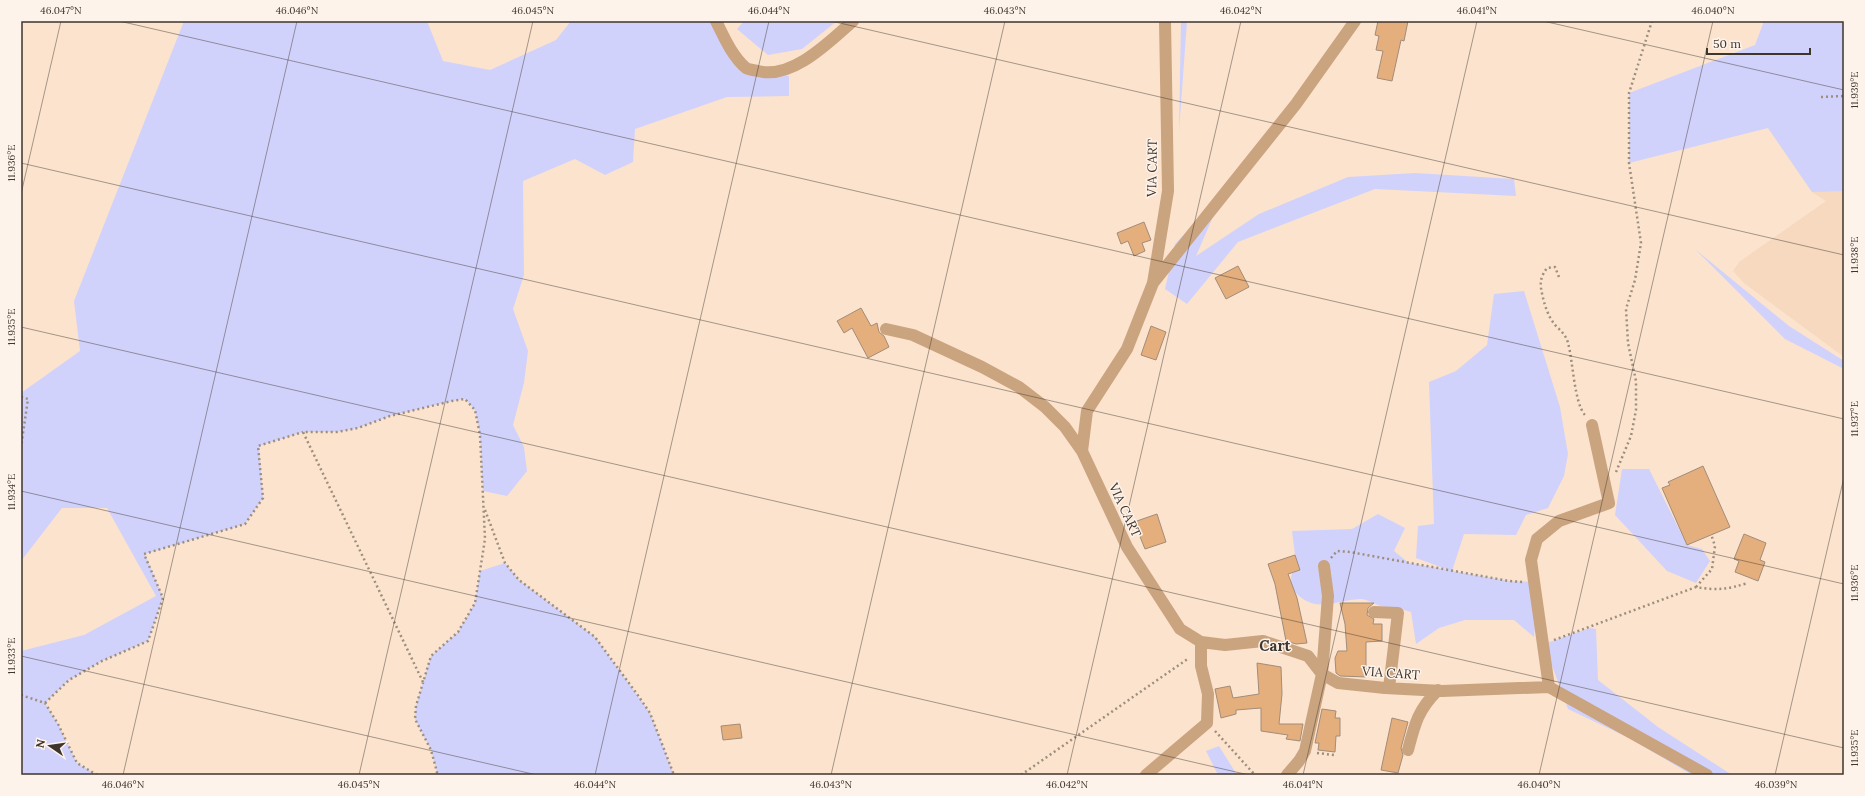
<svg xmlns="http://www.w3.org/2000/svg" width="1865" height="796" font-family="Lora,serif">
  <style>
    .built { fill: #f6d9be }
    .green { fill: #d1d2fb }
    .building { fill: #e4af7d; stroke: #a28c79 }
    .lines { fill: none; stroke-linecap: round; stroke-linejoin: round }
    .path { stroke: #9e8e7e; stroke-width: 2.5; stroke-dasharray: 2 3; stroke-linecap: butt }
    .minor { stroke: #caa37f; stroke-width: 12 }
    .ticks { fill: none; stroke: #3e352c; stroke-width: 1; stroke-opacity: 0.45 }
    .labels { text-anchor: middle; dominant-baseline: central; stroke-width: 3; stroke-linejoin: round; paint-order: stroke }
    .street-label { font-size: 13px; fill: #3e352c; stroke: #fdf3eb }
    .quarter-label { font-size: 15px; font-weight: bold; fill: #3e352c; stroke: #fdf3eb }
    .neatline { fill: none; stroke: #3e352c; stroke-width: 1.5 }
    .ticks-label { font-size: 10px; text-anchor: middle; fill: #3e352c }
  </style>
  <rect width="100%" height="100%" fill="#fbe3ce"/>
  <path class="built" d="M1844 21V357L1744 283 1733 271 1739 262 1826 201 1812 192 1768 128Z"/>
  <path class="green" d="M184 21H427L443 61 490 70 556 40 571 21H715L743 73 789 76V96L727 97 635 129 633 162 605 175 575 159 523 181 524 275 513 309 528 351 524 383 513 425 524 447 527 471 507 496 483 491 480 435 475 410 465 399 452 401 390 416 358 428 337 432H303L259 446 263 498 245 524 145 554 163 598 148 641 102 661 69 680 45 703 58 724 77 763 97 775H21V651L84 635 156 596 107 508H62L21 561V393L80 351 74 301Z
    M744 21H837L802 49 768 55 737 29Z
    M1181 21H1187L1179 132Z
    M1764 21H1844V191L1812 192 1768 128 1629 163V93L1755 45Z
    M1415 173 1514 179 1516 196 1375 189 1238 242 1187 304 1165 289 1175 244 1223 194 1196 256 1259 214 1348 177Z
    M1696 250 1789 326 1844 361V369L1785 339Z
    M1524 291 1560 407 1568 454 1564 476 1548 508 1526 515 1516 535 1464 534 1452 571 1509 581 1535 582 1537 600 1534 637 1514 620H1465L1439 628 1416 644 1411 612C1401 608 1391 609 1381 606 1374 604 1367 599 1360 599 1336 600 1316 614 1296 593 1291 587 1290 580 1292 573L1300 569 1295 555 1292 531 1352 529 1378 514 1405 528 1394 551 1409 563 1449 570 1416 558 1418 526 1434 524 1429 382 1456 371 1487 345 1494 294Z
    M1622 469H1649L1687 545 1702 549 1710 561 1696 583 1667 571 1615 515Z
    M505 563 519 580 595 637 650 713 674 775H436L437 772 431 750 415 719 416 706 431 656 458 632 475 603 480 571Z
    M1590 628 1596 629 1598 680 1658 727 1732 775H1692L1631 739 1568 709 1544 644Z
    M1219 746 1237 775H1218L1206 751Z"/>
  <path class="building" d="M1378 21H1408L1404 41 1401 40 1392 81 1377 78 1383 51 1376 50 1379 36 1375 35Z
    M1144 222 1151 240 1142 243 1145 251 1134 256 1128 241 1121 244 1117 233Z
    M1238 266 1249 287 1226 299 1215 278Z
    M861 308 871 326 877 323 879 332 884 336 889 347 868 358 852 328 844 333 837 321Z
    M1151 326 1166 332 1156 360 1141 355Z
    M1703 466 1730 527 1687 545 1662 488 1670 485 1668 482Z
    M1157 514 1166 542 1145 549 1134 522Z
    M1744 534 1766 543 1760 560 1765 562 1758 581 1735 572 1739 561 1734 559Z
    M1295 555 1300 570 1288 574 1297 598 1307 643 1296 644 1286 641 1275 584 1268 564Z
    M1340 603H1374L1368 608 1367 615 1374 619 1373 624H1382V641L1366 642V677L1340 676 1336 673 1335 658 1338 651H1347L1345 624Z
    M1257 663 1281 667 1282 694 1279 724H1303L1300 741 1286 739 1288 735 1261 731V708L1236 710V714L1221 718 1215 689 1230 686 1233 698 1259 694Z
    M1322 709 1336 711 1335 718H1340V736H1336L1335 752 1318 750 1319 743H1315Z
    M1392 718 1408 722 1401 748 1403 755 1398 773 1381 770Z
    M740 724 742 738 723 740 721 726Z"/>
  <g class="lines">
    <path class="path" d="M1821 97 1844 96
      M1559 277 1555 267 1547 268C1542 275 1540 280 1541 288 1543 300 1547 316 1556 326 1561 331 1566 335 1568 343 1573 360 1574 403 1585 415
      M21 397 28 399 21 447
      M1616 472 1631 436 1636 410V381L1628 343 1626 309 1635 280 1641 243 1629 163V93L1652 21
      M485 510 505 563 519 580 595 637 637 694 650 713 674 775
      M1331 558 1337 551 1350 552 1509 581 1523 582
      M1696 587 1712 569 1715 546 1711 534
      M1554 640 1696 587C1717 591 1728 589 1748 583
      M423 682 303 432H337L358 428 390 416 452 401 465 399 475 410 480 435 485 539 475 603 458 632 431 656 416 706 415 719 431 750 437 772 436 775
      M21 695 45 703 58 724 77 763 97 775
      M45 703 69 680 102 661 148 641 163 598 144 554 245 524 263 498 258 446 303 432
      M1215 731 1255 775
      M1317 753 1334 755
      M1021 775 1189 658"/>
    <path class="minor" d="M716 21C724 37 732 56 746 68 749 70 754 70 758 71 792 80 829 42 853 21
      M1165 21 1168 191 1153 283 1127 349 1087 411 1082 451 1127 547 1180 629 1201 642 1225 645 1263 641 1308 656 1322 674 1338 683 1385 688 1442 691 1549 687 1707 775
      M1153 283 1296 104 1355 21
      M886 329 913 335 982 367 1019 387 1045 407 1065 427 1082 451
      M1374 612 1398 613 1389 688
      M1549 687 1531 560 1537 539 1559 521 1609 503 1592 425
      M1408 750C1415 723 1418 710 1438 690
      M1146 775 1207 723 1208 694 1201 666V642
      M1287 775 1299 761 1305 751 1322 674 1328 596 1324 566"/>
  </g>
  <path class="ticks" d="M119 21 1844 419M831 21 1844 255M1543 21 1844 90M21 163 1844 584M21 194 61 21M21 327 1844 748M21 491 1249 775M21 656 537 775M123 775 297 21M359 775 533 21M595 775 769 21M831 775 1005 21M1067 775 1241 21M1303 775 1477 21M1539 775 1713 21M1775 775 1844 477"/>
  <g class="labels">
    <g class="street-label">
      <text transform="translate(1152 168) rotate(-89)">VIA CART</text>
      <text transform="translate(1125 510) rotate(65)">VIA CART</text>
      <text transform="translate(1391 673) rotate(4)">VIA CART</text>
    </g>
    <g class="quarter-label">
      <text x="1275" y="645">Cart</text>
    </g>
  </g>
  <rect width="1865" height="796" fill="none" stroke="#fdf3eb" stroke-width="44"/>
  <g transform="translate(50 746) rotate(283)" stroke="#fdf3eb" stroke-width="3" paint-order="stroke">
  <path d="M0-3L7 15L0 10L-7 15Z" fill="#3e352c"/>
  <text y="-6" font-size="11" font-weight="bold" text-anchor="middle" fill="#3e352c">N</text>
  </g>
  <path d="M1707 48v6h103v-6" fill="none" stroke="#3e352c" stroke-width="2"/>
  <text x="1713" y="48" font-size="12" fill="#3e352c" stroke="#fdf3eb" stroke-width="3" paint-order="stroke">50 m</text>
  <rect x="22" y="22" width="1821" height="752" class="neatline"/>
  <g class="ticks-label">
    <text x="61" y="14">46.047°N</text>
    <text x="297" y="14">46.046°N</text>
    <text x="533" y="14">46.045°N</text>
    <text x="769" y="14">46.044°N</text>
    <text x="1005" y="14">46.043°N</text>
    <text x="1241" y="14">46.042°N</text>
    <text x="1477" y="14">46.041°N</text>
    <text x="1713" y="14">46.040°N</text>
    <text transform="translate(1854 90) rotate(-90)" y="4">11.939°E</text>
    <text transform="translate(11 163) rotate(-90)" y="4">11.936°E</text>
    <text transform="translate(1854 255) rotate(-90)" y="4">11.938°E</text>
    <text transform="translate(11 327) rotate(-90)" y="4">11.935°E</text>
    <text transform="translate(1854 419) rotate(-90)" y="4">11.937°E</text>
    <text transform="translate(11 492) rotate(-90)" y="4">11.934°E</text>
    <text transform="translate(1854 583) rotate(-90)" y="4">11.936°E</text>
    <text transform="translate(11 656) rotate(-90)" y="4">11.933°E</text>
    <text transform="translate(1854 748) rotate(-90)" y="4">11.935°E</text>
    <text x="123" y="788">46.046°N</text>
    <text x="359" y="788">46.045°N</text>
    <text x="595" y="788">46.044°N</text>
    <text x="831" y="788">46.043°N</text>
    <text x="1067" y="788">46.042°N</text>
    <text x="1303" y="788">46.041°N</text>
    <text x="1539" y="788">46.040°N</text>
    <text x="1776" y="788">46.039°N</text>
  </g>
</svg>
